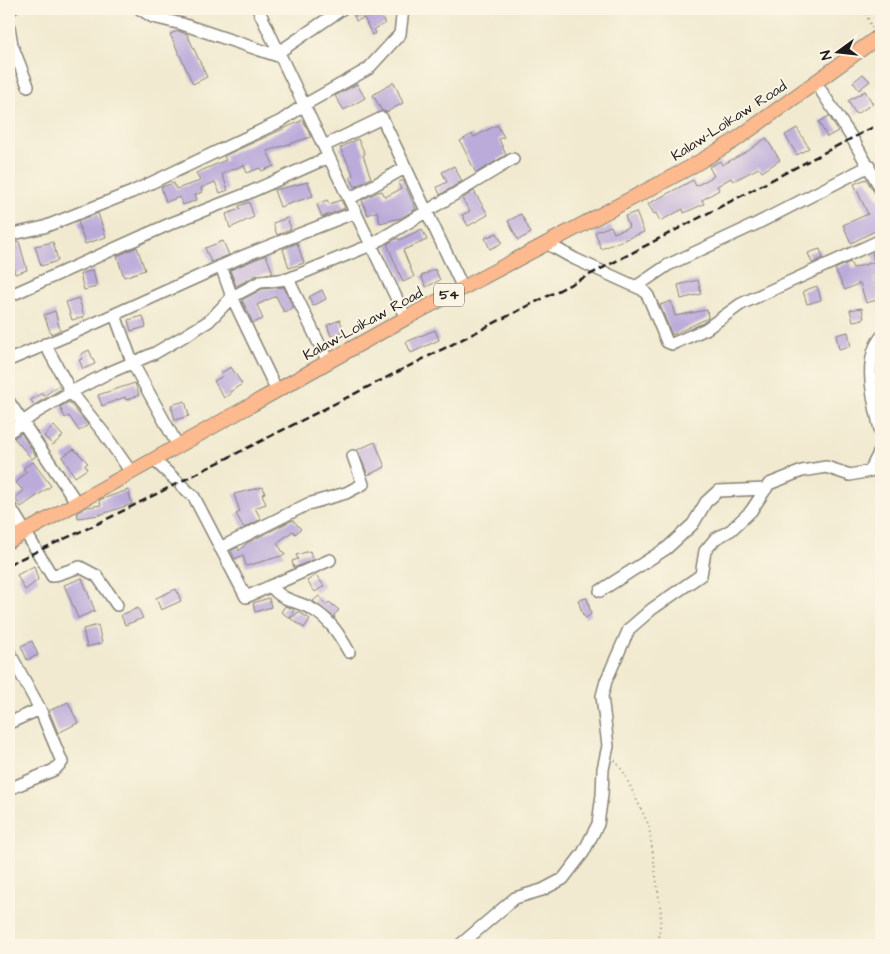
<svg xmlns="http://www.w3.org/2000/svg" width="890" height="954" font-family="'Architects Daughter',sans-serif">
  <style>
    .building { fill: #bbabda }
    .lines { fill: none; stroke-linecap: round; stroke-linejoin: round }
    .minor-casing { stroke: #868376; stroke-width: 14 }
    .major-casing { stroke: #868376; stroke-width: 16 }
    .path { stroke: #868376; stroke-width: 2; stroke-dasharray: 1 4; stroke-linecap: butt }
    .minor { stroke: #fff; stroke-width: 11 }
    .major { stroke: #fcba8e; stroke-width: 14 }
    .rail { stroke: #1c1c1c; stroke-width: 2.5; stroke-dasharray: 8 4; stroke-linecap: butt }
    .labels { text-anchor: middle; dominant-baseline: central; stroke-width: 4; stroke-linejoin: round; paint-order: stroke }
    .shield { fill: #fcf5e5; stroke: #5f5d58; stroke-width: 1 }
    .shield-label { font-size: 14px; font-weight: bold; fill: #1c1c1c }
    .street-label { font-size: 15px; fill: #1c1c1c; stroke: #fcf5e5 }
  </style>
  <rect width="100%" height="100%" fill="#fcf5e5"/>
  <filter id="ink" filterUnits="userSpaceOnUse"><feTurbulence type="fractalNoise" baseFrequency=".02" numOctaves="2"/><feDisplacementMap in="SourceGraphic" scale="10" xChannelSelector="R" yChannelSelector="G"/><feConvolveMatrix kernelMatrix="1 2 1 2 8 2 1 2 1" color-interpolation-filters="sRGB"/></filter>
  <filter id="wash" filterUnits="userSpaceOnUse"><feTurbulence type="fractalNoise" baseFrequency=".0096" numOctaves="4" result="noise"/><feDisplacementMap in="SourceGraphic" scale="20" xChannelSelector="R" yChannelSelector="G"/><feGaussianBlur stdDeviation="1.12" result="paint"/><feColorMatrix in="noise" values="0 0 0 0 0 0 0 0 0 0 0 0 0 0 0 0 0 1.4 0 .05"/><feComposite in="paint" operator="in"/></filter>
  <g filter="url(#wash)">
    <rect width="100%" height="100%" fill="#f1ead0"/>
    <g id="blocks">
      <path class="building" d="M374 9 375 15 371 17 380 13 385 24 374 29 376 33 372 35 364 18 356 21 354 14Z
        M178 31 187 34 207 77 193 84 170 34Z
        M863 74 870 81 859 90 853 82Z
        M394 82 403 103 387 112 382 111 373 95Z
        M357 84 365 98 344 110 335 96Z
        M865 91 873 104 856 114 848 101Z
        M829 116 838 131 827 137 819 122Z
        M303 120 311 137 267 151 274 166 262 171 260 168 247 173 244 165 222 174 228 190 220 193 215 182 201 188 202 192 195 195 197 200 183 205 180 197 166 202 161 187 174 183 176 189 200 181 196 173 226 160 224 156Z
        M497 125 504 137 499 139 506 155 476 173 460 141 472 134 474 137Z
        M797 128 809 148 797 155 785 135Z
        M766 138 780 160 762 172 759 168 733 181 731 178 717 186 719 190 702 200 704 204 684 213 683 209 660 221 656 213 654 214 648 204 693 180 696 186 714 176 709 167 720 161 722 165 748 151Z
        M358 139 365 154 363 155 371 178 355 187 350 177 353 176 351 169 340 148Z
        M454 166 462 181 440 195 437 187 447 182 442 172Z
        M866 179 881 203V228L851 243 843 225 868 214 854 184Z
        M403 180 416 209 401 218 380 223 377 211 368 215 362 200 378 192 382 191 385 197 401 189 398 183Z
        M308 182 313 196 280 207 274 190Z
        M474 191 488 215 468 226 462 215 470 211 462 199Z
        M327 200 329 204 341 200 345 208 322 217 317 204Z
        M249 202 254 217 230 228 226 214 240 209 239 206Z
        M636 212 644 232 601 249 595 232 611 226 614 233 629 227 625 216Z
        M98 213 106 237 85 244 78 222Z
        M521 214 531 233 518 240 508 221Z
        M287 218 291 229 277 235 273 223Z
        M422 229 427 240 403 250 414 277 403 282 387 244 398 238 399 240Z
        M497 233 502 243 490 249 485 238Z
        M19 241 27 270 15 274 12 262 9 263V244Z
        M223 241 229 255 211 262 205 248Z
        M53 242 58 261 41 266 35 246Z
        M297 243 304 263 289 268 283 249Z
        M137 247 145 270 124 277 117 256Z
        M820 249 823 258 812 263 808 253Z
        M880 250 881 279 874 278 880 299 866 303 860 283 845 290 835 269 850 262 853 268 874 262 872 253Z
        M266 255 273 273 257 275 236 286 230 270Z
        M435 269 440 280 426 287 421 276Z
        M93 270 97 287 84 290 80 274Z
        M698 280 701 294 681 299 678 285Z
        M817 286 821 300 807 304 803 291Z
        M284 287 293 308 284 312 276 296 257 305 263 319 253 323 242 300 262 289Z
        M322 290 326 299 313 306 309 297Z
        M79 298 84 317 72 320 66 302Z
        M671 301 675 316 707 310 708 318 672 335 660 305Z
        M862 308 864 319 853 321 850 310Z
        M55 311 60 330 51 334 44 315Z
        M143 316 146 327 131 331 128 320Z
        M340 320 344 331 331 336 327 325Z
        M435 330 439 340 411 353 406 342Z
        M848 332 851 346 839 349 836 335Z
        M89 350 95 364 83 369 79 360 82 359 81 354Z
        M231 367 242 384 230 392 231 394 224 398 214 381 223 376 221 373Z
        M135 383 139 395 126 400 125 397 102 406 98 395Z
        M58 386 61 389 34 405 31 400 42 393 44 396Z
        M185 401 189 416 175 420 171 405Z
        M69 402 88 425 79 431 69 416 65 418 60 407Z
        M54 426 63 436 53 445 44 436Z
        M21 433 36 456 32 459 14 438Z
        M375 442 385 467 368 475 357 450Z
        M74 449 88 463 85 465 87 469 75 477 62 457Z
        M33 462 51 486 21 507 15 498 24 491 16 483 26 472 23 468Z
        M263 487 265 493 262 494 266 504 255 508 261 519 244 528 236 514 240 512 234 494Z
        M128 490 132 504 99 515 78 518 77 513 87 507 101 505 99 500Z
        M293 520 301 529 295 534 293 531 277 543 285 555 246 566 243 555 235 559 231 551 238 547 239 551 247 543Z
        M310 551 312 560 294 568 292 561 298 559 296 555Z
        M34 566 38 580 25 590 17 575Z
        M316 575 324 586 315 592 307 581Z
        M82 578 95 611 78 618 64 585Z
        M176 589 181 601 161 610 156 598Z
        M319 596 326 605 329 602 339 610 334 615 335 618 313 601Z
        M269 598 271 607 255 612 253 603Z
        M587 598 591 614 586 618 583 615 578 600Z
        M285 606 294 609 290 618 299 612 310 619 304 628 281 612Z
        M138 608 143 618 125 625 121 615Z
        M98 625 102 643 87 647 83 629Z
        M32 641 38 655 27 660 21 646Z
        M68 702 78 723 58 733 49 711Z"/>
    </g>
  </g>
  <g filter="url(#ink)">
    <use href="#blocks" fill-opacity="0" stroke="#868376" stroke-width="1"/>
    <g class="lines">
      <defs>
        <path id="minor" d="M140 9 153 17 182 24 281 57
          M258 9 406 318
          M9 10 12 9
          M9 27 12 45 28 86
          M279 52 342 9
          M816 83 852 138 881 189
          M324 146 382 118 463 288
          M349 199 405 168
          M9 235 44 227 132 192 281 121 304 105 368 69 400 34 403 9
          M546 243 575 259 643 290 648 296 667 342 672 344 706 329 741 304 881 240
          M221 266 232 297 277 391
          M288 279 328 362
          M637 286 668 265 756 224 869 166
          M9 296 172 223 246 194 329 157
          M115 315 132 362 178 446
          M881 337C861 362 875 405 881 434
          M45 344 71 392 103 432 131 472
          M9 360 71 334 246 255 356 212
          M9 402 77 503
          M9 432 37 412 71 392 106 374 155 353 186 335 209 321 232 297 260 282 288 279 371 245 513 159
          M154 460 194 497 246 597 330 560
          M9 505 52 576 80 567 97 576 117 605
          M220 548 308 504 346 493 363 484 353 456
          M272 587C281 600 296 601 310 608 329 618 339 634 349 652
          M600 591 667 548 693 524 706 502 718 491 766 489
          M9 652 40 709 62 762 54 770 9 789
          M9 723 40 709
          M460 945 515 898 542 890 563 879 583 853 598 824 602 795 603 769 608 746 602 696 606 681 629 629 652 609 701 575 705 551 715 539 731 530 751 511 769 484 802 471 826 467 850 475 870 471 881 449"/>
        <path id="major" d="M9 541 406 318 689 168 734 141 881 35"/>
      </defs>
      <use href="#minor" class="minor-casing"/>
      <use href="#major" class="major-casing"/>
      <path class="path" d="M864 9 872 28
        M615 760 624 773 649 826 661 913 659 939 662 945"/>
      <use href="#minor" class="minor"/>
      <use href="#major" class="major"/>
      <path class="rail" d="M9 564 95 525 599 270 881 123"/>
    </g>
  </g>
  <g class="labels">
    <rect class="shield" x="434" y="283.5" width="30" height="23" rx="4"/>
    <g class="shield-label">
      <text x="449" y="295">54</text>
    </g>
    <g class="street-label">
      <text transform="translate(729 121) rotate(-33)">Kalaw-Loikaw Road</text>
      <text transform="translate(363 324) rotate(-29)">Kalaw-Loikaw Road</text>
    </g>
  </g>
  <rect width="890" height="954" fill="none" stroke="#fcf5e5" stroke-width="30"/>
  <g transform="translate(838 52) rotate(255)" stroke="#fcf5e5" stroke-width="4" paint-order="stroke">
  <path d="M0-4L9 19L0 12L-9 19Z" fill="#1c1c1c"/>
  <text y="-8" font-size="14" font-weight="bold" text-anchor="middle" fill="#1c1c1c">N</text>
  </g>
</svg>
